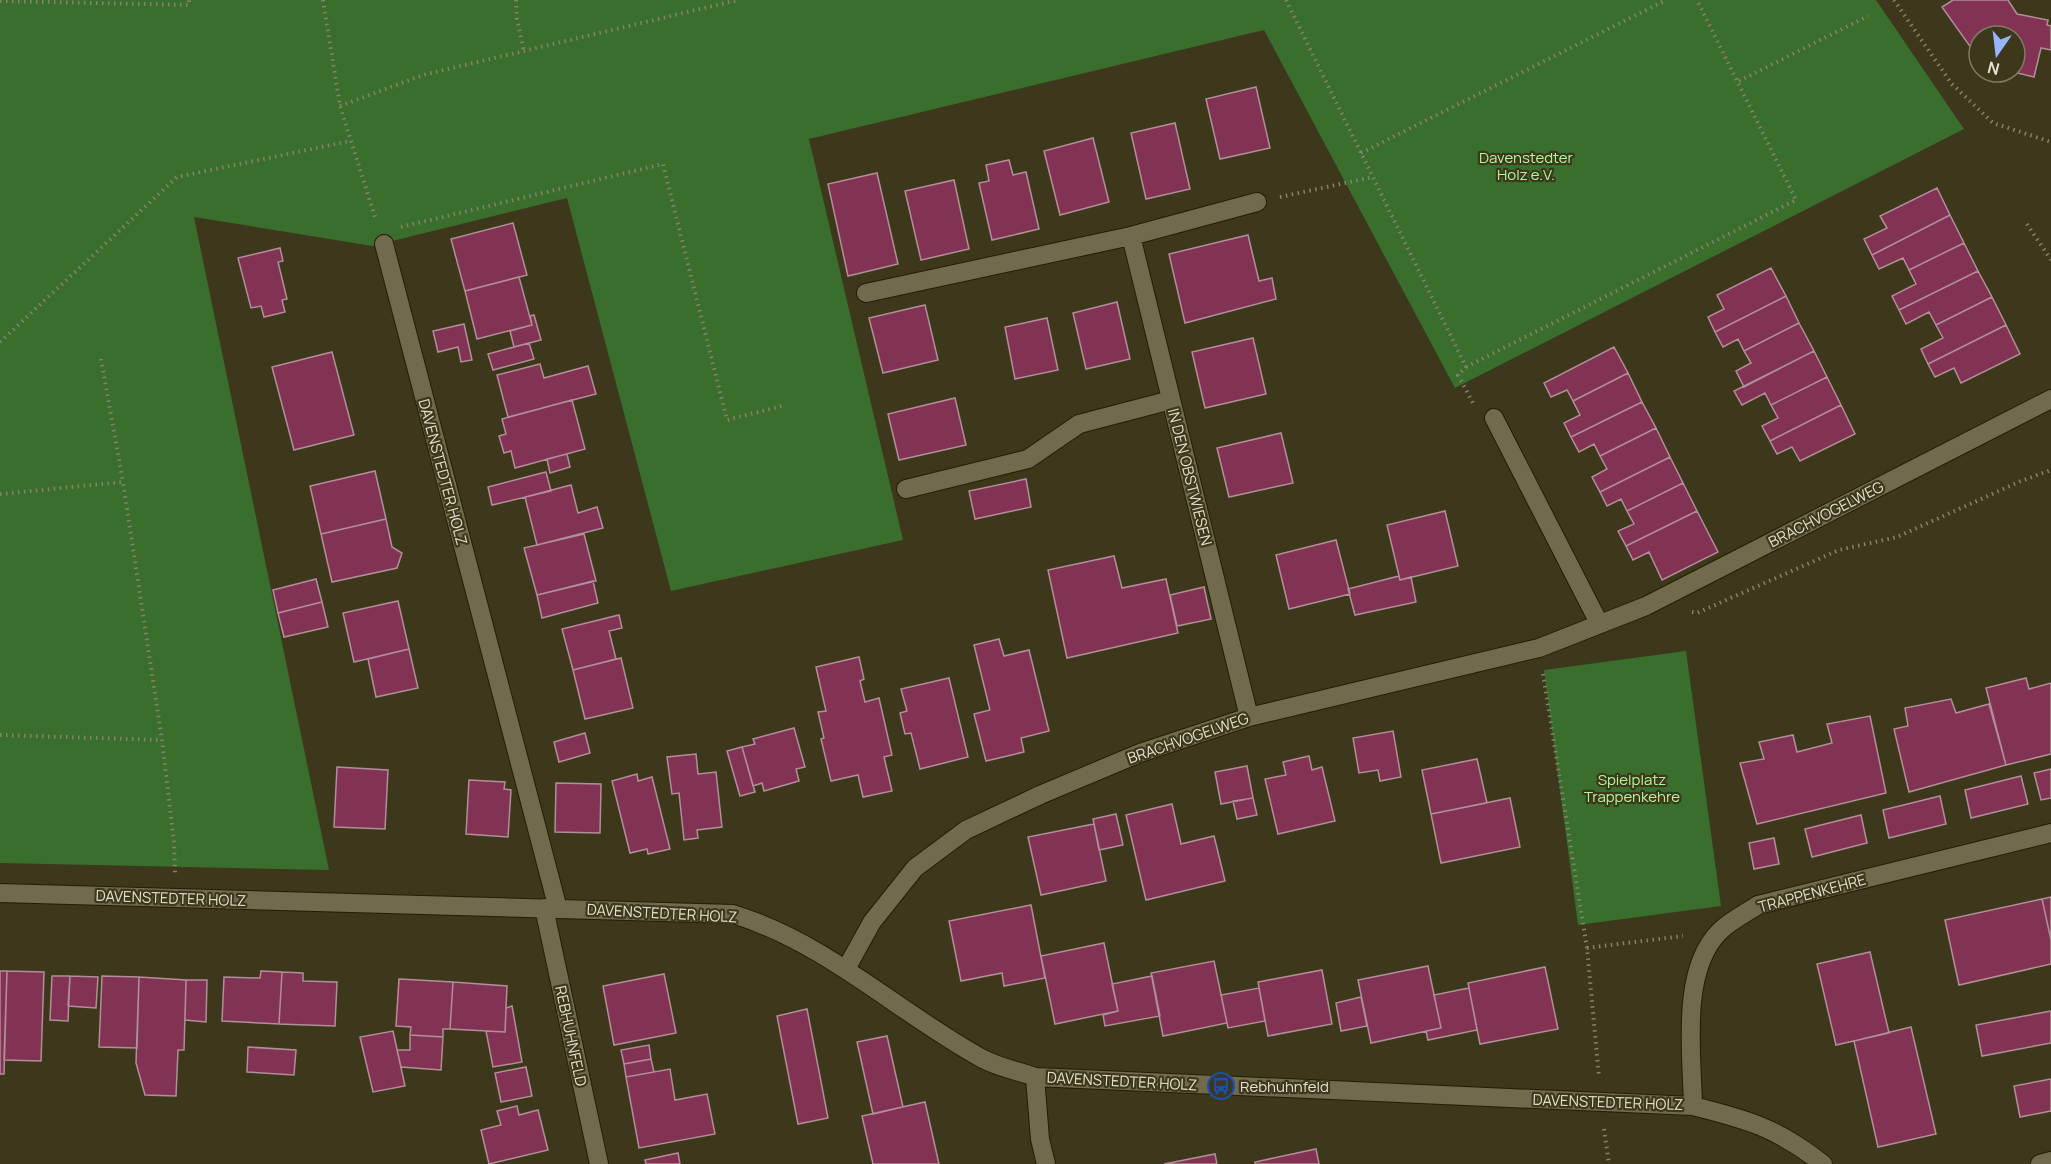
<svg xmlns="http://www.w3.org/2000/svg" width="2051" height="1164" font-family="Manrope,sans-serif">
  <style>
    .green { fill: #396e2c }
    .building { fill: #823252; stroke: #b18f99; stroke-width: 1.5 }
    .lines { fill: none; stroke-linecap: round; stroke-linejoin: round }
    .minor-casing { stroke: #241e03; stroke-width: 20 }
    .path { stroke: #87826b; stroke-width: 4; stroke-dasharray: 1.5 4.5; stroke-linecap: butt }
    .minor { stroke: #716a4d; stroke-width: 18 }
    .labels { text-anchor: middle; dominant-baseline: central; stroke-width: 4.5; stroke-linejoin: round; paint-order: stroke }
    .park-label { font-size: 15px; fill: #adfa9b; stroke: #3d371b }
    .street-label { font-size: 15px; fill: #e4e1d0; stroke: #3d371b }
    .poi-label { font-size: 15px; fill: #e4e1d0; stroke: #3d371b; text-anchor: start }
  </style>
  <rect width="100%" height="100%" fill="#3d371b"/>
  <path class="green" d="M0 0H1876L1964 129 1455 388 1264 30 809 139 903 540 671 591 567 198 372 246 194 217 329 870 0 863Z
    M1686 651 1721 906 1578 925 1544 670Z"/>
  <path class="building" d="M1953 0H2008L2017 14 2048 20 2047 25 2051 26V50L2041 48 2034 77 2013 72 2015 36H1979V59L1942 7Z
    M1256 87 1270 148 1220 159 1206 99Z
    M1175 123 1190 189 1146 199 1131 133Z
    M1093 138 1109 202 1060 215 1044 151Z
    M1009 160 1013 175 1026 172 1039 229 992 240 979 183 989 181 986 165Z
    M877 173 898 264 848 276 828 184Z
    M954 180 969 249 921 260 905 191Z
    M1937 188 1950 215 1872 255 1864 239 1887 228 1880 216Z
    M1950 215 1964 243 1909 270 1903 258 1879 269 1872 255Z
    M513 223 527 275 465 291 451 239Z
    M1248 235 1259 281 1272 278 1276 299 1185 323 1169 254Z
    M1964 243 1978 271 1899 310 1892 296 1916 284 1909 270Z
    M280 248 283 261 278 262 287 299 282 300 285 312 264 317 261 306 251 308 238 258Z
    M1771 268 1786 296 1715 332 1708 317 1724 309 1717 295Z
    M1978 271 1992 297 1936 325 1929 312 1906 324 1899 310Z
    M519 277 532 325 477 339 465 291Z
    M1786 296 1799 323 1744 351 1738 339 1723 347 1715 332Z
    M1992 297 2006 325 1928 364 1921 349 1943 338 1936 325Z
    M1117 302 1130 359 1086 369 1073 313Z
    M925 305 938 360 883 373 869 318Z
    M534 315 541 340 514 347 510 331 532 325 530 316Z
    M1047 318 1058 370 1015 379 1005 327Z
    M1799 323 1814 351 1744 387 1736 371 1751 363 1744 351Z
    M464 324 472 360 461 362 458 347 438 352 433 331Z
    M2006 325 2020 354 1961 383 1954 368 1935 377 1928 364Z
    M1253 338 1266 394 1205 408 1192 352Z
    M529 343 534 359 493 370 488 354Z
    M1614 347 1628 373 1573 401 1567 390 1551 397 1544 383Z
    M1814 351 1827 377 1771 405 1765 393 1742 405 1734 391Z
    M332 352 354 435 294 450 272 367Z
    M540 364 544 378 588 366 596 394 508 417 497 375Z
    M1628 373 1642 402 1571 437 1564 423 1580 415 1573 401Z
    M1827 377 1841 405 1770 441 1762 426 1778 418 1771 405Z
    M955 398 966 445 899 460 888 414Z
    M572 400 585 449 515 468 511 451 504 453 499 436 506 434 502 419Z
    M1642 402 1656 428 1600 456 1594 444 1579 452 1571 437Z
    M1841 405 1855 434 1800 461 1792 447 1777 454 1770 441Z
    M1656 428 1670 457 1600 492 1592 477 1607 469 1600 456Z
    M1281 433 1293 483 1229 497 1217 448Z
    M567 454 570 467 550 473 547 459Z
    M1670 457 1683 483 1627 511 1621 499 1607 506 1600 492Z
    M375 471 386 519 321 534 310 486Z
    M546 472 551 491 492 505 488 487Z
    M1026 479 1031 507 975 519 969 491Z
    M1683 483 1697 511 1626 546 1618 531 1634 524 1627 511Z
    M571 485 578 513 597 507 603 528 537 545 525 497Z
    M1445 511 1458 566 1400 580 1387 525Z
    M1697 511 1718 552 1662 580 1649 552 1633 560 1626 546Z
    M386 519 392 547 402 553 397 568 332 582 321 534Z
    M584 534 596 581 537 595 524 548Z
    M1336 540 1350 594 1289 609 1276 555Z
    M1114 556 1122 588 1166 579 1178 633 1067 658 1048 570Z
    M1399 576 1400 580 1411 577 1416 602 1355 615 1348 589Z
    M316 579 322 602 278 613 273 590Z
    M593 581 598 603 542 618 537 595Z
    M1204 587 1211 619 1177 626 1170 595Z
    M398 601 409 649 354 662 343 613Z
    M322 602 328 627 284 637 278 613Z
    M619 615 622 628 609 631 616 659 573 670 562 629Z
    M999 639 1004 656 1029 650 1049 731 1021 738 1024 752 986 761 974 714 990 710 974 645Z
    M409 649 418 688 376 697 368 659Z
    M859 657 864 679 860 681 865 702 879 698 892 755 884 757 892 791 863 797 858 775 831 781 821 739 824 738 818 712 826 711 816 667Z
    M621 658 633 708 585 719 573 670Z
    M949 678 968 757 920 769 911 733 905 734 900 713 907 711 901 689Z
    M2026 678 2029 689 2051 683V754L2006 765 1986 688Z
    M1951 699 1956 713 1989 704 2006 765 1909 792 1894 729 1908 726 1905 708Z
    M1870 716 1886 793 1757 824 1740 763 1764 759 1759 742 1793 735 1797 752 1832 743 1827 724Z
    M794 728 805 767 796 769 799 781 764 791 762 783 753 786 742 747 755 744 753 739Z
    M1393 731 1401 777 1380 781 1378 770 1359 773 1353 738Z
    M585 733 590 753 559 762 554 742Z
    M742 747 755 792 740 796 727 751Z
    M696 754 698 774 716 772 722 827 697 830 698 838 684 840 679 793 672 794 667 757Z
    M1309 756 1312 770 1322 767 1335 821 1278 834 1265 779 1286 775 1283 762Z
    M1477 759 1487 803 1431 814 1422 770Z
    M1247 766 1253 798 1221 804 1215 772Z
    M337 767 388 770 385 829 334 827Z
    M2051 769V798L2041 800 2034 773Z
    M637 774 638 781 652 777 670 849 648 854 647 849 630 853 612 781Z
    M2021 776 2028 804 1971 818 1965 790Z
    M469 780 505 782 504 789 511 790 508 837 466 834Z
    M556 783 601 784 600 833 555 832Z
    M1940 796 1946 824 1889 838 1883 810Z
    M1253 798 1257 815 1237 819 1233 801Z
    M1510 798 1520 847 1441 863 1431 814Z
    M1172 804 1181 844 1214 836 1225 881 1146 900 1126 815Z
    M1116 814 1123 845 1099 850 1093 819Z
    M1861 815 1867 843 1812 857 1805 829Z
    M1094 824 1106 881 1041 895 1028 837Z
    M1774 838 1779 864 1754 869 1749 843Z
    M2051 897V940L2042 899Z
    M2042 899 2051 940V964L1959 985 1945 920Z
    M1031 905 1045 978 1004 986 1002 973 961 981 949 921Z
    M1104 943 1118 1011 1055 1024 1041 956Z
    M1870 952 1889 1033 1836 1045 1817 964Z
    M1214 961 1227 1023 1163 1036 1151 973Z
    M1428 966 1441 1028 1371 1043 1358 980Z
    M1545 967 1558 1029 1480 1044 1468 983Z
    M1322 970 1332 1024 1268 1036 1258 982Z
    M0 971H7L4 1074H0Z
    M7 971 44 972 41 1061 4 1060Z
    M261 971 282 972 279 1024 222 1021 224 977 260 978Z
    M282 972 303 973V981L337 982 335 1026 279 1024Z
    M664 974 676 1033 614 1045 603 986Z
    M52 976H70L68 1021 50 1020Z
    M70 976 98 977 96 1008 68 1006Z
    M102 976 139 977 137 1048 99 1047Z
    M1152 976 1160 1016 1105 1026 1103 1015 1118 1011 1112 984Z
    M139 977 186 980 184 1050H178L176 1096 145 1095 136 1063Z
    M399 979 453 982 450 1029H443V1037L410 1035 411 1027 396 1026Z
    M186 980H207L206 1022 185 1020Z
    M453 982 507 986 505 1032 450 1029Z
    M1259 988 1265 1021 1228 1028 1221 995Z
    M1469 988 1477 1030 1428 1040 1426 1031 1441 1028 1434 995Z
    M1361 997 1367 1026 1341 1031 1336 1003Z
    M512 1006 522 1062 493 1067 486 1031 505 1032 506 1008Z
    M807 1009 828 1118 798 1124 777 1016Z
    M2051 1011V1043L1982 1056 1976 1025Z
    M1911 1027 1936 1134 1878 1147 1854 1041Z
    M393 1031 405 1086 373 1092 360 1037Z
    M410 1035 443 1037 441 1070 401 1067 397 1050H410Z
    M887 1036 903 1107 873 1114 857 1042Z
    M649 1045 651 1059 624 1064 621 1050Z
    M248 1047 296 1050 294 1075 247 1072Z
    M651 1059 654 1072 626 1077 624 1064Z
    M526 1067 532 1096 501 1102 495 1073Z
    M670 1069 675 1100 707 1094 715 1134 639 1148 626 1077Z
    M2051 1079V1111L2020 1117 2014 1086Z
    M925 1102 939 1164H873L862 1116Z
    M517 1106 519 1115 538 1110 548 1150 489 1164 481 1130 501 1125 497 1111Z
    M1316 1149 1319 1164H1255V1162Z
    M678 1153 680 1164H646L645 1160Z
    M1215 1154 1217 1164H1164Z"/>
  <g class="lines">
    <defs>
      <path id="minor" d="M1131 236 1249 717
        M384 244 558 909
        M866 293 1131 236 1257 202
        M1494 418 1599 623
        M906 489 1028 459 1079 424 1171 400
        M0 893 733 914C829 944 897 1012 983 1059 998 1067 1018 1071 1035 1077L1693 1106C1749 1120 1777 1128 1823 1164
        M544 908 599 1164
        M846 969 872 922 915 868 966 830 1040 795 1140 753 1249 717 1539 648 1646 606 2051 399
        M1035 1077 1040 1139 1046 1164
        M1693 1106C1692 1054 1680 970 1720 931 1730 921 1746 913 1758 905L2051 833
        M2040 1164 2051 1161"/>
    </defs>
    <use href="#minor" class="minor-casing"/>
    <path class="path" d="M323 0 340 106 376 220
      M516 0 517 19 524 52
      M1286 0 1466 367 1458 375 1473 403
      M1894 0 1951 83 1993 123 2051 142
      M0 1 189 5V0
      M1739 81 1868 16
      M340 106 423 75 738 0
      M1361 153 1666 0
      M1280 197 1373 177
      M2027 224 2051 260
      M401 227 663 164 727 420 782 406
      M0 342 177 177 350 141
      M101 359 123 482
      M1466 367 1796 200 1697 0
      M0 494 123 482 162 740 174 843 175 873
      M1692 612 1697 613 1839 550 1897 537 2021 481 2051 470
      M1543 674 1587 948 1599 1077
      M0 735 162 740
      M1587 948 1683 936
      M1604 1129 1609 1164"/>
    <use href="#minor" class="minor"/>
  </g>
  <defs>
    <symbol id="bus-ring" viewBox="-11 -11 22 22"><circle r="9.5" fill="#3d371b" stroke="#1a4fb4" stroke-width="1.5"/><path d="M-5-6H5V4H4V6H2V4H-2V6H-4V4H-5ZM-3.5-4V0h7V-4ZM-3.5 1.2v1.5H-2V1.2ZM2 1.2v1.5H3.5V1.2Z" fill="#1a4fb4"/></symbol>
  </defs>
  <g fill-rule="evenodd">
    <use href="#bus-ring" x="1206" y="1071" width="30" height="30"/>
  </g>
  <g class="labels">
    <g class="park-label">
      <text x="1526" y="157">Davenstedter<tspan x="1526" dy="17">Holz e.V.</tspan></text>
      <text x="1632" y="779">Spielplatz<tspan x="1632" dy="17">Trappenkehre</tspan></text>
    </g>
    <g class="street-label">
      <text transform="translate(443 472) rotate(75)">DAVENSTEDTER HOLZ</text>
      <text transform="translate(1190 477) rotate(76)">IN DEN OBSTWIESEN</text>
      <text transform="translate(1826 514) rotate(-27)">BRACHVOGELWEG</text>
      <text transform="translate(1188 738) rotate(-19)">BRACHVOGELWEG</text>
      <text transform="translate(1812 893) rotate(-15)">TRAPPENKEHRE</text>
      <text transform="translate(171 898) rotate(2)">DAVENSTEDTER HOLZ</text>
      <text transform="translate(662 913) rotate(3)">DAVENSTEDTER HOLZ</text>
      <text transform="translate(571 1036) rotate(78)">REBHUHNFELD</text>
      <text transform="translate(1122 1081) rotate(3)">DAVENSTEDTER HOLZ</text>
      <text transform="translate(1608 1102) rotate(2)">DAVENSTEDTER HOLZ</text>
    </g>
    <g class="poi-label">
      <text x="1240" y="1086">Rebhuhnfeld</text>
    </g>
  </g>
  <g transform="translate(1997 54) rotate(194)"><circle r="28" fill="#3d371b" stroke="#807b63" stroke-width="1.5"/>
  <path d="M0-4.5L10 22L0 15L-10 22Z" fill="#96b6fd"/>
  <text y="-9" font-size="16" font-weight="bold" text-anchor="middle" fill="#e4e1d0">N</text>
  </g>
</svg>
